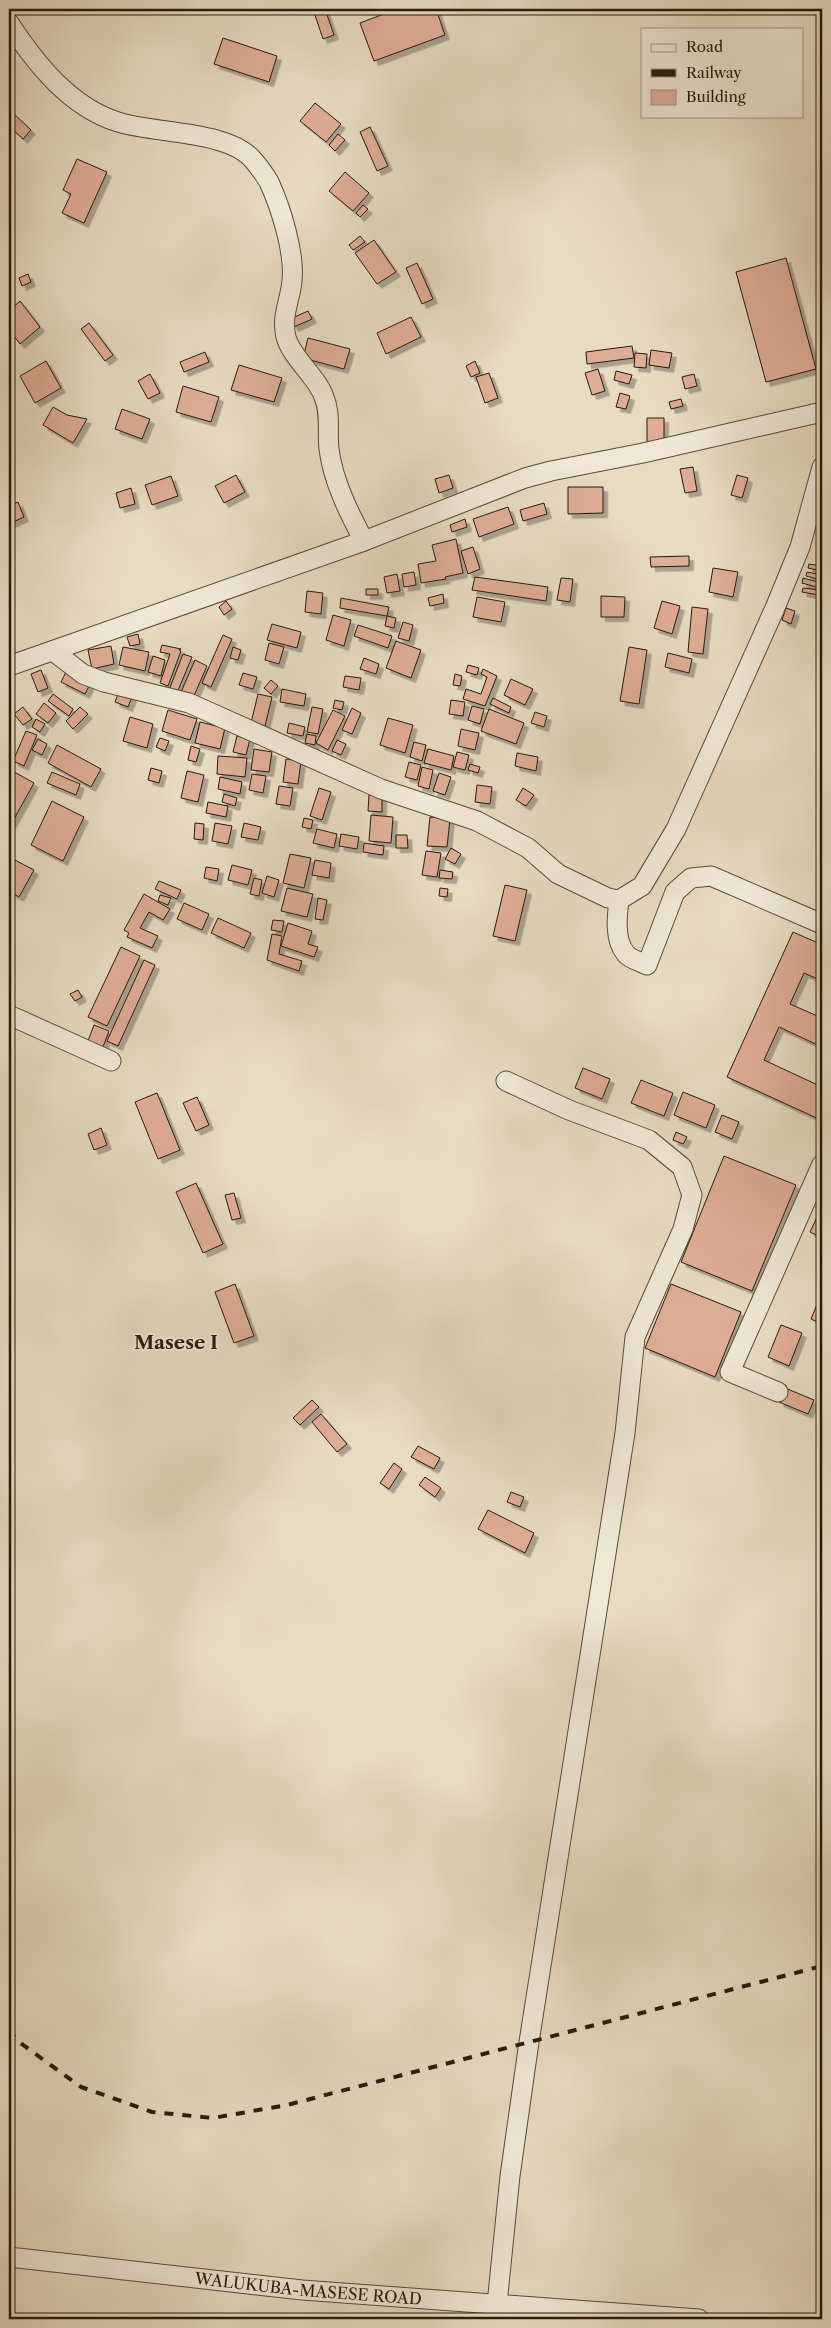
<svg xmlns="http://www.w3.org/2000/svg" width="831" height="2328" font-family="'Libre Caslon Text',serif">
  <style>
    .building { fill: #dfad95; stroke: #271a0b; filter: url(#shadow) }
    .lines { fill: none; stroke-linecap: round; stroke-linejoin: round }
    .minor-casing { stroke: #574a39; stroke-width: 21 }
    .minor { stroke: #efe8d7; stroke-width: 19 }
    .rail { stroke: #271a0b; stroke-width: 4; stroke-dasharray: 9 9; stroke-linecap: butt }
    .labels { text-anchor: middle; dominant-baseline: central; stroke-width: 4.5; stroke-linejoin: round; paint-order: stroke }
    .street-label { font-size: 16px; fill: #271a0b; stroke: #efe8d7 }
    .quarter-label { font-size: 19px; font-weight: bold; fill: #271a0b; stroke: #efe8d7 }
  </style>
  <defs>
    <filter id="shadow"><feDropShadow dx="4.5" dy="4.5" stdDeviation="0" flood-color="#0004"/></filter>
  </defs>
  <rect width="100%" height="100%" fill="#e7dbc2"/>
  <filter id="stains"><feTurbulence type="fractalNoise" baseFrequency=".004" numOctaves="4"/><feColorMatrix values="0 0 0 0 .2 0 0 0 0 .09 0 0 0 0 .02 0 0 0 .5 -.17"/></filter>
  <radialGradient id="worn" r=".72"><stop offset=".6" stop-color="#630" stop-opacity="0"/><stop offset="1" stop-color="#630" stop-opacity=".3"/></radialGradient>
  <path class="building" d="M313 9H325L334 35 323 39Z
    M397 9H436L445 35 374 61 360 23Z
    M223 38 277 56 269 82 214 64Z
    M315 103 341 124 326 142 300 121Z
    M13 113 31 130 23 139 9 126V117Z
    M370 127 388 166 377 171 360 132Z
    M338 134 345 140 335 151 329 145Z
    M77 159 107 172 84 223 62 213 71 194 63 190Z
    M345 172 369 193 353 211 329 191Z
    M363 205 368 209 360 217 356 213Z
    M360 236 365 242 353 250 349 245Z
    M374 240 396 272 377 284 355 253Z
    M786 258 816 369 766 382 736 272Z
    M417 263 433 299 422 304 406 268Z
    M28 274 31 282 22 286 19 278Z
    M20 301 40 327 20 344 9 329V311Z
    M308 311 312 319 294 327 290 319Z
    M411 317 421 337 386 354 377 333Z
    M89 323 113 355 105 361 81 329Z
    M308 338 350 349 344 369 303 358Z
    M632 346 634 358 587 364 586 352Z
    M651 350 672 353 669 368 649 365Z
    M205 352 209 362 184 372 180 362Z
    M635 353 647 354 646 368 634 367Z
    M46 361 61 388 35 403 20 376Z
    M475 361 480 373 471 377 466 366Z
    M239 365 282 378 274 402 231 390Z
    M598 369 605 391 592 395 585 373Z
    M616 371 632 375 629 384 614 380Z
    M489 373 498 398 485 403 476 377Z
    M150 374 160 393 148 399 138 381Z
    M694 374 697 386 685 389 682 377Z
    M183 386 219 397 211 422 176 412Z
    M620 393 630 396 626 409 616 407Z
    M681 399 683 406 671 409 669 402Z
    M53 407 67 415 87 419 73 443 43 425Z
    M122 409 150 419 142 439 115 429Z
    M647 418H664V442H647Z
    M693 467 697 491 685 493 680 469Z
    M236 475 245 492 224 503 215 486Z
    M449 475 453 488 439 493 435 479Z
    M737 475 748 478 742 498 731 495Z
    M171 476 178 496 152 505 145 485Z
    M568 487H603V513L568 514Z
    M131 488 135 504 120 508 116 493Z
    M18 502 24 517 9 524V506Z
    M544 503 547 514 523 521 520 510Z
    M508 507 514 524 479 537 473 519Z
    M465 519 467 527 452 532 450 525Z
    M456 539 463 573 445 577 446 579 421 583 418 564 436 561 432 545Z
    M473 547 480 569 468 574 461 551Z
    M689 556V566L651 567 650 557Z
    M809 564 822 566V571L808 568Z
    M713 568 738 572 733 597 709 592Z
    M414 572 416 585 404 587 402 574Z
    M807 572 822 575V580L806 576Z
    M397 574 400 591 387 593 384 577Z
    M475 577 548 587 546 601 472 590Z
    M561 578 573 579 570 602 557 600Z
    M803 578 821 583 820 588 802 583Z
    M803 588 820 590 819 595 802 592Z
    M366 589H378V595H366Z
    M307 591 323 593 321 614 305 612Z
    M443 594 444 603 430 606 428 598Z
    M601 596 625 597 624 617H601Z
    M477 597 505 602 501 622 473 617Z
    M341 598 389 607 387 616 340 608Z
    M226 601 232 609 224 615 219 607Z
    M662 601 680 606 672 634 654 628Z
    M692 607 708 609 703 654 688 652Z
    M786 608 795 611 791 624 782 620Z
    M333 615 351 620 344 646 326 640Z
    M387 616 396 618 394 628 385 626Z
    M403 622 413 625 409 641 398 638Z
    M272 624 301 632 297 648 267 640Z
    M358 625 392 636 388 648 354 636Z
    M138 634 140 644 130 646 127 637Z
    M223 635 232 639 211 687 202 683Z
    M396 641 421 650 411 678 386 668Z
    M269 643 284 647 279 664 265 660Z
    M162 645 181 649 179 650 181 651 168 686 160 683 170 654 160 652Z
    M111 646 114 664 92 669 88 650Z
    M123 647 149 652 145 671 119 665Z
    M233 647 241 650 238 660 230 658Z
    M629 647 647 650 639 704 620 701Z
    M668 653 692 659 689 673 665 667Z
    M183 654 192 657 177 693 169 690Z
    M153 656 165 660 161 676 148 672Z
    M364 658 379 664 376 674 360 669Z
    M195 660 207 666 193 698 181 692Z
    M468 665 479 668 477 675 466 672Z
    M483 669 497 676 485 706 463 699 466 689 481 694 487 677 481 674Z
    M41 670 48 688 38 692 31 674Z
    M66 672 90 684 85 694 61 682Z
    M243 673 257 677 253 689 239 685Z
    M455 674 462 676 460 686 453 685Z
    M345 676 361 678 359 690 343 687Z
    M511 679 533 689 525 705 504 695Z
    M271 680 278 686 271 694 264 688Z
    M120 689 133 694 128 707 115 702Z
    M282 689 306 694 304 706 280 702Z
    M53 694 73 709 69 716 48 701Z
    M258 694 272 697 265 726 251 723Z
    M493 698 511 707 509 713 490 704Z
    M335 700 344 702 342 710 333 708Z
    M451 700 465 702 463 716 449 714Z
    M44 703 56 713 48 723 36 714Z
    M472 706 484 709 480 724 468 720Z
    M23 707 32 719 23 725 14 714Z
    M80 707 88 714 73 729 66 721Z
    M312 707 323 709 318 734 307 732Z
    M352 708 361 713 352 734 342 730Z
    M489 709 524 723 516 744 481 731Z
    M168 710 197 719 190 740 162 731Z
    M333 710 345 716 328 750 316 743Z
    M535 712 547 716 544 727 531 723Z
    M130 717 153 724 147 748 123 741Z
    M388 718 413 725 405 753 380 745Z
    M36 719 45 724 40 732 32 727Z
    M200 722 225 728 220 749 195 743Z
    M289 723 305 727 303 736 287 733Z
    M461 729 479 733 475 750 458 746Z
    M26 731 37 735 24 766 13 761Z
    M307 734 316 736 315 745 305 743Z
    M237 736 250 739 246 755 233 752Z
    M160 738 169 741 165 751 156 747Z
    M38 739 47 744 42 755 32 750Z
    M337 740 346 744 341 755 332 751Z
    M414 742 426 745 422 761 410 757Z
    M57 745 101 769 91 787 48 763Z
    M191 746 200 749 196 762 188 760Z
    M254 749 272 752 269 772 251 770Z
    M428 749 454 756 451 770 424 763Z
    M457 752 469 755 465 770 453 767Z
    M517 753 538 757 536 771 515 766Z
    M218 756 247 758 245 777 217 774Z
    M286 759 301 761 298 784 283 782Z
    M409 762 421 765 417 780 405 777Z
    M470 764 480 767 478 773 468 770Z
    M422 767 433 770 429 789 418 786Z
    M151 768 162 771 159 783 148 780Z
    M9 769 34 783 9 828Z
    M187 771 204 775 198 802 181 798Z
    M52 772 80 784 76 795 47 783Z
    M439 773 451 777 445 795 433 791Z
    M252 774 266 776 263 793 249 790Z
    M220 777 242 782 240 794 218 789Z
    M477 785 492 787 490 804 475 802Z
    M279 786 293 788 290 806 276 804Z
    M319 788 331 792 322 820 310 816Z
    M523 788 534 795 526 806 516 800Z
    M224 794 237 798 235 806 222 802Z
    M369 795 382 796V812L368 811Z
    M52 801 84 817 63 861 31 845Z
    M208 802 228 806 226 817 206 813Z
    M371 815 393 817 391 843 369 841Z
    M430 817 450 819 447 847 427 846Z
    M304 818 313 820 311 829 302 827Z
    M195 823 204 824 203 840 194 839Z
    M215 823 232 826 228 844 212 841Z
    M244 823 261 827 258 840 241 837Z
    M317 829 337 834 334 848 313 843Z
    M341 834 359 837 357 849 339 846Z
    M396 835H407L408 848H396Z
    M364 843 384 846 383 855 363 852Z
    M451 848 461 854 455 864 445 859Z
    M426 851 441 853 437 877 422 875Z
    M290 854 311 858 304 888 283 883Z
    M9 857 34 870 19 897 9 891Z
    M315 860 331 863 329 878 312 875Z
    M232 865 252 870 248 885 228 880Z
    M206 867 219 869 217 881 204 878Z
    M440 870 453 872 452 879 439 878Z
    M267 876 279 880 274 897 262 893Z
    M254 878 262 880 259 896 250 894Z
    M159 881 181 890 177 899 155 889Z
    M505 885 527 890 515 941 493 936Z
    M287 888 313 894 307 917 281 911Z
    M440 888 448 889 447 897 439 896Z
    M144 894 170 909 163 920 149 912 140 928 158 936 152 948 127 937 129 933 124 930Z
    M160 895 171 898 168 905 158 901Z
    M318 898 327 900 323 920 315 919Z
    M184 903 209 914 202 930 177 919Z
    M218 918 251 933 244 948 211 933Z
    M273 920 284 921 282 932 271 930Z
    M288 923 312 931 308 944 318 947 314 957 281 946Z
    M793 932 818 943 816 947 822 950V981L804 973 790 1004 822 1018V1047L779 1027 764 1060 822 1087 821 1120 727 1077Z
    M272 934 282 936 279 954 302 961 299 971 267 960Z
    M121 947 140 956 107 1026 88 1017Z
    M144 960 155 965 118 1046 107 1041Z
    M78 990 82 997 75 1001 70 994Z
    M94 1025 109 1031 103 1047 88 1041Z
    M583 1068 610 1079 602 1099 575 1088Z
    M641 1080 673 1093 664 1116 631 1103Z
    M683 1092 715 1105 706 1128 674 1115Z
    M157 1093 180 1150 158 1159 135 1102Z
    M197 1097 209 1125 196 1131 183 1103Z
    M722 1115 739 1122 732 1139 715 1132Z
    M101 1128 107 1145 94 1150 88 1134Z
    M676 1132 687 1137 683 1144 673 1140Z
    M724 1156 796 1185 752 1291 681 1262Z
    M196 1183 223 1244 203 1253 176 1192Z
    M234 1193 241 1218 232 1220 225 1195Z
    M819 1213 822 1215V1238L810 1232Z
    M235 1284 254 1336 234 1343 215 1292Z
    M671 1284 741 1312 715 1377 645 1348Z
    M822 1292V1324L811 1319Z
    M781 1325 802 1333 789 1366 768 1357Z
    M785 1388 814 1400 808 1414 779 1402Z
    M312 1400 319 1407 300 1425 293 1418Z
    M321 1414 347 1444 337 1452 312 1422Z
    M418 1446 440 1458 434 1469 411 1457Z
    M394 1463 402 1469 389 1489 380 1483Z
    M425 1477 441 1488 435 1497 419 1485Z
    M511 1492 524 1497 520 1507 507 1502Z
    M488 1510 534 1533 525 1553 478 1529Z"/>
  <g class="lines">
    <defs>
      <g id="minor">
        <path d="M9 23C36 64 70 107 118 122 155 134 230 130 254 161 259 167 265 175 269 182 281 208 295 253 292 281 290 302 281 315 286 337 291 357 318 378 324 397 331 414 327 431 329 449 333 481 349 513 364 541"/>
        <path d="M53 651 83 674 104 682 189 703 381 789 477 821 528 848 558 874 608 898 619 900 642 886 676 829 775 608 800 547 822 467"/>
        <path d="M9 666 364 541 525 478 551 471 643 453 822 412"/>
        <path d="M619 900C617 916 614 940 626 954 630 959 641 962 647 965L675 892 691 878 711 876 822 924"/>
        <path d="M9 1015 111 1061"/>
        <path d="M778 1392 730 1372 822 1164"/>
        <path id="s1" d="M9 2257 302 2290 699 2319"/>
        <path d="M497 2304 510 2176 529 2042 625 1433 635 1337 683 1229 692 1195 682 1167 649 1140 569 1110 506 1081"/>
      </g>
    </defs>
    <use href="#minor" class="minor-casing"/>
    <use href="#minor" class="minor"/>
    <path class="rail" d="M9 2030 19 2042 81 2087 152 2112 213 2118 287 2105 822 1966"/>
  </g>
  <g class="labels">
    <g class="street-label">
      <text stroke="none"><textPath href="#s1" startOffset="301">WALUKUBA-MASESE ROAD</textPath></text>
    </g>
    <g class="quarter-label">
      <text x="176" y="1342">Masese I</text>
    </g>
  </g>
  <rect width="831" height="2328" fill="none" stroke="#e7dbc2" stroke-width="30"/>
  <rect x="10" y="10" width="811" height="2308" fill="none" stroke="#271a0b" stroke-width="2.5"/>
  <rect x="15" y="15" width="801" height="2298" fill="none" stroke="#271a0b"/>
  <rect x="641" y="28" width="162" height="90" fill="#efe8d7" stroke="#9f9685"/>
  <rect x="651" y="44" width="25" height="8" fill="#efe8d7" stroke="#9f9685"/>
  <text x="686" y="52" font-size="15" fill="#271a0b">Road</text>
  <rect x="651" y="69" width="25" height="8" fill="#271a0b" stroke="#9f9685"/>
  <text x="686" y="78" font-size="15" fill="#271a0b">Railway</text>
  <rect x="651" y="90" width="25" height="15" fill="#dfad95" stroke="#9f9685"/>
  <text x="686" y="102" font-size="15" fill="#271a0b">Building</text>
  <rect width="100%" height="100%" filter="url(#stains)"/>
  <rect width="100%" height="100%" fill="url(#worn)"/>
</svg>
